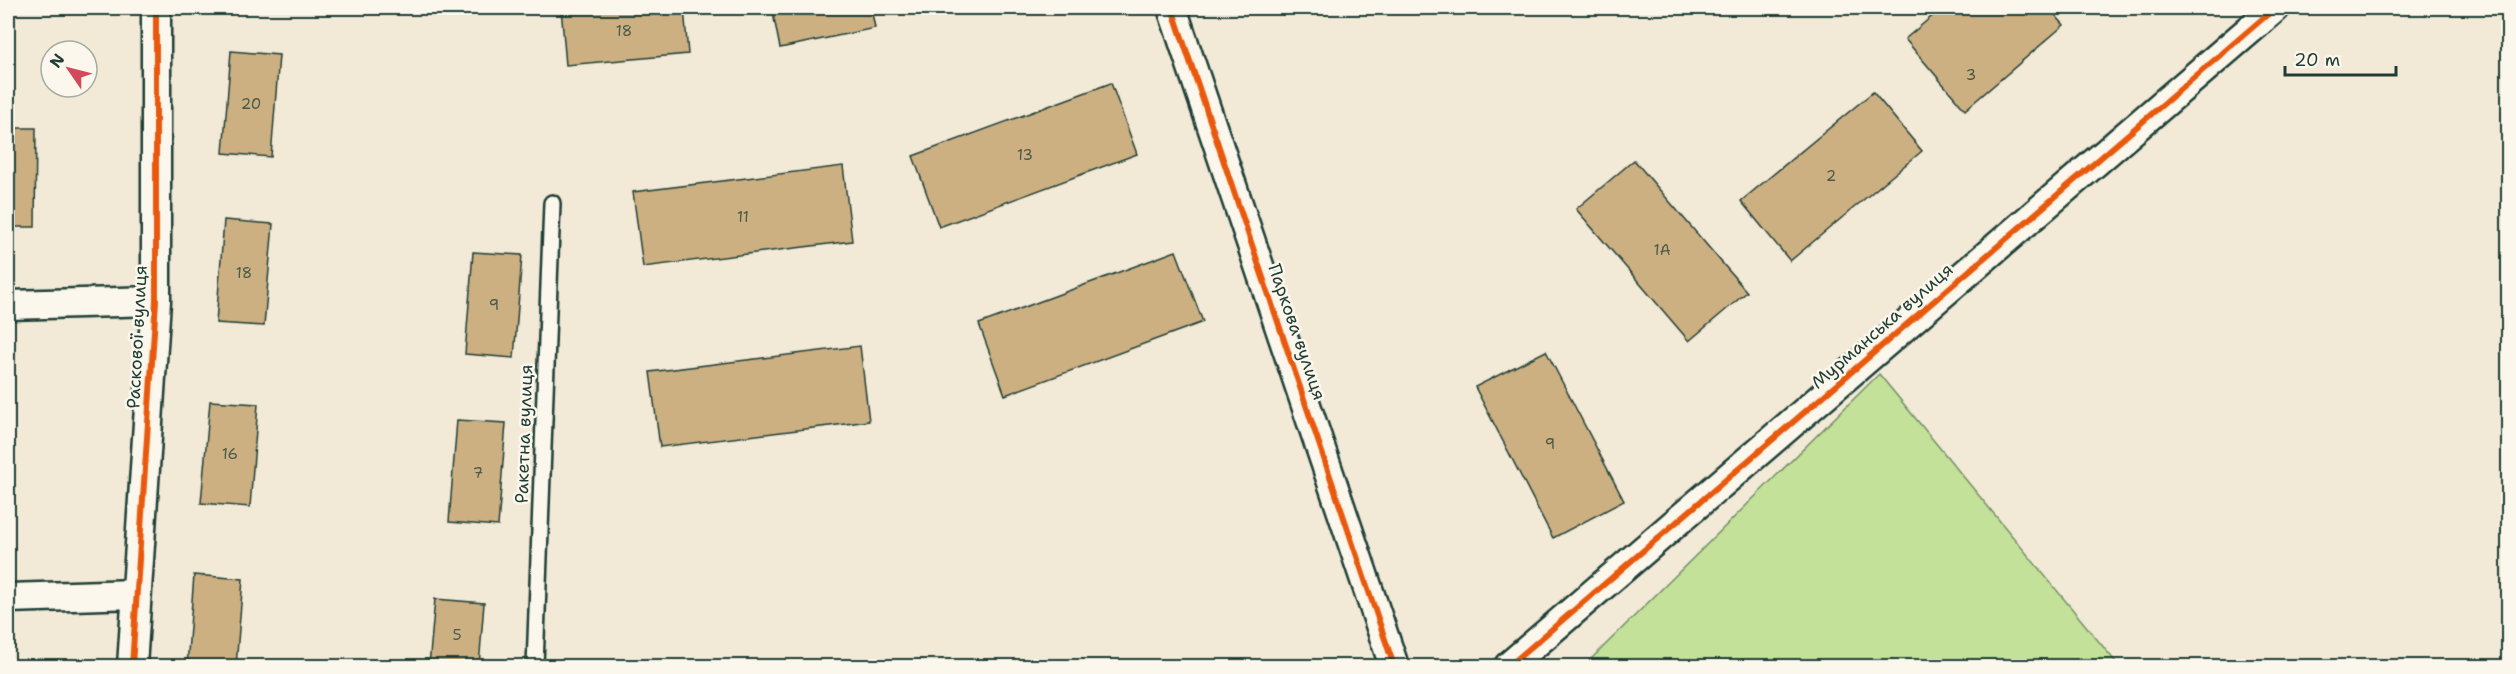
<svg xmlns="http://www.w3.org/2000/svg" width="2516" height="674" font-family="'Shantell Sans',sans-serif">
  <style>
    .green { fill: #c4e199; stroke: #728f66; stroke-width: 1.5 }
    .building { fill: #cdb082; stroke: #1f3d34; stroke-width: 1.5 }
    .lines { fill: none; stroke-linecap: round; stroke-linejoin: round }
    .service-casing { stroke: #1f3d34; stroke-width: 20 }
    .minor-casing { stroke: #1f3d34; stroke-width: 33 }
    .service { stroke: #fbf7ec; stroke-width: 15 }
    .minor { stroke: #fbf7ec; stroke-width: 28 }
    .cycleway-casing { stroke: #fbf7ec; stroke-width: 10 }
    .cycleway { stroke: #e8590c; stroke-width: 6 }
    .labels { text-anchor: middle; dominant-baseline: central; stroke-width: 5; stroke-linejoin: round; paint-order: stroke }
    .number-label { font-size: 15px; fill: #4a5a48 }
    .street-label { font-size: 18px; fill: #1f3d34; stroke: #fbf7ec }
  </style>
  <rect width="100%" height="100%" fill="#f2e9d7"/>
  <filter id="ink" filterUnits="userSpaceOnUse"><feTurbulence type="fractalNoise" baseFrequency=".0167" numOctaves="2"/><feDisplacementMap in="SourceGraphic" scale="12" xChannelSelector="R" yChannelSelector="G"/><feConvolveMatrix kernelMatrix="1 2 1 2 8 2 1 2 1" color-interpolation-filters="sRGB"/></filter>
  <g filter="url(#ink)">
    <path class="green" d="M1879 374 2119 666H1584Z"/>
    <path class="building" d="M561 8H684L688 54 566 65Z
      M772 8H871L875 28 780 48Z
      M1942 8H2049L2064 25 1965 110 1905 39Z
      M231 51 279 55 271 157 223 153Z
      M1111 83 1137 154 939 227 913 156Z
      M1873 92 1922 151 1790 261 1741 201Z
      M8 128H36L35 227H8Z
      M1634 160 1747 292 1689 341 1576 209Z
      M843 166 852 241 643 267 633 192Z
      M224 220 273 224 264 326 216 323Z
      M1176 251 1203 322 1005 395 979 324Z
      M473 252 522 255 514 358 465 354Z
      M860 346 869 421 660 447 650 372Z
      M1546 351 1624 501 1553 538 1475 387Z
      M210 401 258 404 250 507 201 503Z
      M457 420 506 423 498 526 449 522Z
      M194 575 243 579 236 666H187Z
      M435 599 484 603 479 666H429Z"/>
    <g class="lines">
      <defs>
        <path id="service" d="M535 666 552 203"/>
        <path id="minor" d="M1172 8 1394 666
          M8 305 156 301
          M8 598 136 594
          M132 666 156 301V8
          M1509 666 2275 8"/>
      </defs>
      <use href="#service" class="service-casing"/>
      <use href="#minor" class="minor-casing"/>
      <use href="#service" class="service"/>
      <use href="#minor" class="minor"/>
      <defs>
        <path id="cycleway" d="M1172 8 1394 666
          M132 666 156 301V8
          M1509 666 2275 8"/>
      </defs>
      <use href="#cycleway" class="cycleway-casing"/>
      <use href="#cycleway" class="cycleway"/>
    </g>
  </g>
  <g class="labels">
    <g class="number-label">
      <text x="624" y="31">18</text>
      <text x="1971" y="75">3</text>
      <text x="251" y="104">20</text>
      <text x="1025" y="155">13</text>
      <text x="1831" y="176">2</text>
      <text x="743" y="217">11</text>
      <text x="1662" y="250">1А</text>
      <text x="244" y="273">18</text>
      <text x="494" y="305">9</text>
      <text x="1550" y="444">9</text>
      <text x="230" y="454">16</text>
      <text x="478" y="473">7</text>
      <text x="457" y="635">5</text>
    </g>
    <g class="street-label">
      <text transform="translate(1882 326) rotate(-41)">Мурманська вулиця</text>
      <text transform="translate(1297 332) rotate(71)">Паркова вулиця</text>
      <text transform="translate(137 337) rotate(-87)">Раскової вулиця</text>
      <text transform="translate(524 434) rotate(-88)">Ракетна вулиця</text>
    </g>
  </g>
  <rect width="2516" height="674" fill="none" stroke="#fbf7ec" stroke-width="30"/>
  <rect x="15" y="15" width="2486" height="644" fill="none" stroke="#1f3d34" stroke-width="2" filter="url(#ink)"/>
  <g transform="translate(69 69) rotate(305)"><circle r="28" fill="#fbf7ec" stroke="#a3ada2" stroke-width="1.5"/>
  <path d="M0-4.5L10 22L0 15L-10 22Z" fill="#d1495b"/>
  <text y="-9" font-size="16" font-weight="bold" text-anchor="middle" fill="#1f3d34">N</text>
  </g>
  <path d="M2285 66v9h111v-9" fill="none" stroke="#1f3d34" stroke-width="3"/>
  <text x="2294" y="66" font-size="18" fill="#1f3d34" stroke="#fbf7ec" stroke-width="4.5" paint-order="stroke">20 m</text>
</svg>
